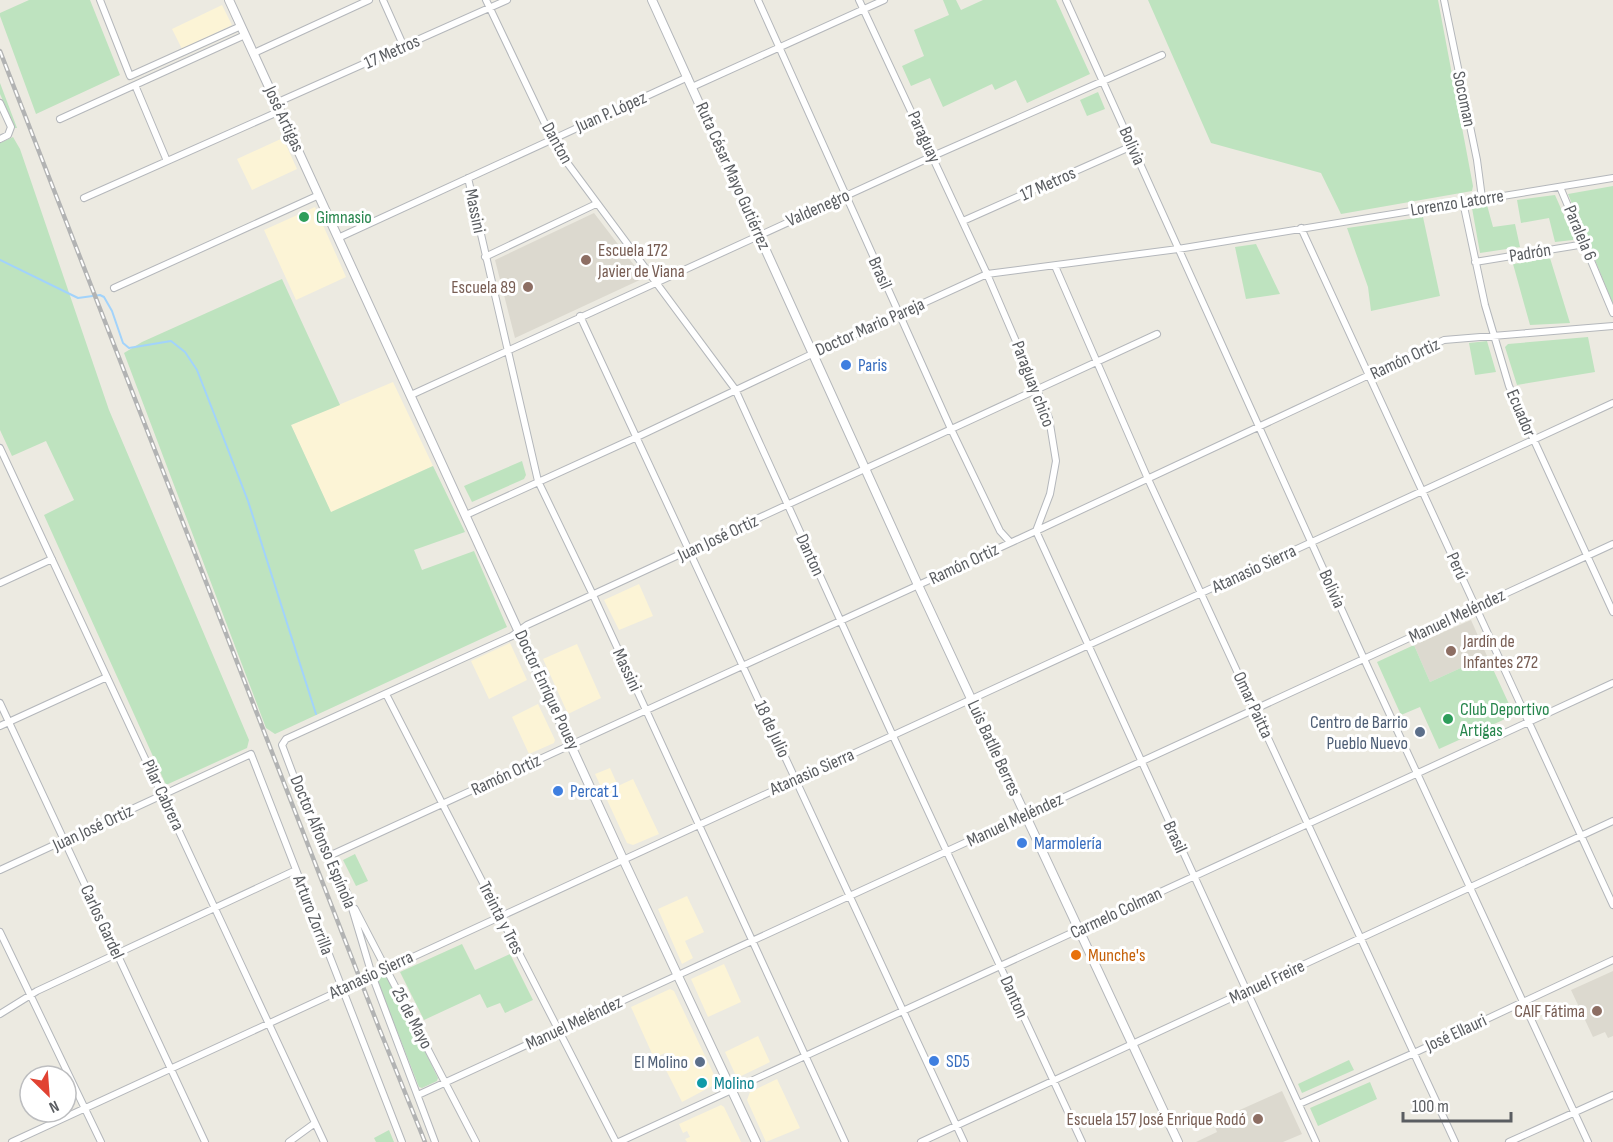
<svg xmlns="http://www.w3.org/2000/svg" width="1613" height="1142" font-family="'Sofia Sans Condensed',sans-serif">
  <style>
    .commercial { fill: #fcf4d6 }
    .education { fill: #dcd9cf }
    .green { fill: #bee3bf }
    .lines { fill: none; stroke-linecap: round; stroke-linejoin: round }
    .stream { stroke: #a2d3fb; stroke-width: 2 }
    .minor-casing { stroke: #b4b7bb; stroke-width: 8 }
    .tertiary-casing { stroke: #b4b7bb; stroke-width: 10 }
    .minor { stroke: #fff; stroke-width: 6 }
    .tertiary { stroke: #fff; stroke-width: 8 }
    .rail-casing { stroke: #b2b3b3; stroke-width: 4.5 }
    .rail { stroke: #fff; stroke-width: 2; stroke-dasharray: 7; stroke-linecap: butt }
    .leisure-dot { fill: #2e9e5b; stroke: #fff; stroke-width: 2 }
    .education-dot { fill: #8d6e63; stroke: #fff; stroke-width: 2 }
    .shop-dot { fill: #3f7fe0; stroke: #fff; stroke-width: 2 }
    .service-dot { fill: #5c6f8a; stroke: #fff; stroke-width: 2 }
    .food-dot { fill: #e8710a; stroke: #fff; stroke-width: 2 }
    .culture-dot { fill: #0f9aa8; stroke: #fff; stroke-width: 2 }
    .labels { text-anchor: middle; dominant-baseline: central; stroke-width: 6; stroke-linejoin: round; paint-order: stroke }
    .street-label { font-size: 18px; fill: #5a5d61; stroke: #fff }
    .leisure-label { font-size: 18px; fill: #27864d; stroke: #fff; text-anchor: start }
    .education-label { font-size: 18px; fill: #785e54; stroke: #fff; text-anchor: end }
    .shop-label { font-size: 18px; fill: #366cbe; stroke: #fff; text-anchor: start }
    .service-label { font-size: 18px; fill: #4e5e75; stroke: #fff; text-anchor: end }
    .food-label { font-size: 18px; fill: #c56008; stroke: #fff; text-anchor: start }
    .culture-label { font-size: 18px; fill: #0d838f; stroke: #fff; text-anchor: start }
  </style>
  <rect width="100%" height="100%" fill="#eceae1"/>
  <path class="commercial" d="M222 5 232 25 182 49 172 29Z
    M283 138 297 169 252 190 237 159Z
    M315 207 346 277 296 300 264 230Z
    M393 382 433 466 331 513 291 425Z
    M639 584 653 616 619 630 604 600Z
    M510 643 527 680 489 699 471 661Z
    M577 644 601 698 568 714 543 659Z
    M538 704 555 740 554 743 529 754 512 717Z
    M610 768 618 786 633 779 659 834 633 845 627 843 595 774Z
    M687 896 704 932 685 941 693 958 682 964 658 909Z
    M724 964 741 1002 708 1017 691 979Z
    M670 989 674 991 718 1083 682 1102 664 1066 669 1063 665 1053 654 1058 631 1007Z
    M758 1036 770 1062 737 1078 725 1052Z
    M777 1079 800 1128 766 1142 747 1100 750 1092Z
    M721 1105 724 1107 741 1142H687L685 1139 690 1137 687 1131 683 1133 679 1124Z"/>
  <path class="education" d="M594 213 644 278 515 338 495 260Z
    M1471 620 1487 656 1430 682 1414 645Z
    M1613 971V1036L1608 1038 1605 1032 1593 1037 1571 990Z
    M1282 1091 1302 1134 1283 1142H1196L1217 1132 1213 1122Z"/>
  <path class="green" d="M29 0H90L120 75 36 114 0 16V13Z
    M943 0H956L961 10 983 0H1056L1090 74 1027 103 1016 80 995 90 992 84 943 107 930 78 911 86 902 66 924 56 914 30 949 15Z
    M1148 0H1438L1473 186 1472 191 1341 214 1321 173 1211 143Z
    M0 83 17 128H15L0 94Z
    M1098 92 1105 109 1087 116 1080 100Z
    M13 137 20 149 109 410 249 740 247 748 166 785 44 515 74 500 46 441 12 456 0 430V143Z
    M1613 186V304L1568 194Z
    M1555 195 1574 238 1573 240 1555 242 1549 218 1521 223 1517 200Z
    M1487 205 1493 227 1515 224 1520 247 1480 253 1472 208Z
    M1423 217 1440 296 1371 311 1368 287 1347 228Z
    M1256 244 1280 294 1246 299 1235 247Z
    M1550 258 1570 323 1530 325 1513 264Z
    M282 279 340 405 291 425 331 512 433 466 465 532 414 550 422 570 474 551 507 627 275 734 266 728 124 353 142 342Z
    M1588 337 1595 372 1517 385 1505 347 1508 344Z
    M1487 341 1496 372 1475 375 1469 343Z
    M522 461 526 475 524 479 472 502 464 486Z
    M1414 645 1430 682 1487 656 1514 715 1439 749 1420 707 1401 715 1377 662Z
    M355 854 368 881 356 886 343 860Z
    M462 944 475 970 510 954 533 1000 505 1013 500 1003 487 1008 480 994 424 1020 400 972Z
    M384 974 387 975 438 1078 437 1081 422 1088 419 1087 377 980V978Z
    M1349 1060 1354 1070 1302 1093 1298 1084Z
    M1370 1082 1377 1099 1318 1126 1310 1108Z
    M389 1130 394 1142H376L374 1138Z"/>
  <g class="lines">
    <path class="stream" d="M0 260 78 298 100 295 104 297 112 311 123 343 129 348 171 341 185 352 197 370 248 501 316 714"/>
    <defs>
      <path id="minor" d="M100 0 130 76 241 26
        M383 0 404 47
        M486 0 557 149 735 389 893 736 1082 1142
        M758 0 951 429 1000 531 1010 542
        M859 0 987 274 1049 418 1056 461 1050 494 1036 531 1316 1142
        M1066 0 1364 659 1588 1142
        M1444 0 1477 160 1482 198
        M254 53 369 0
        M135 85 167 161
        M692 87 884 0
        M0 103 11 127 8 135 0 139
        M276 103 507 0
        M60 119 245 35
        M468 178 538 481 593 595 845 1142
        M1560 187 1613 313
        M84 198 280 111
        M1463 202 1485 305 1509 386 1613 612
        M963 221 1132 146
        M1301 228 1613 905
        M338 238 688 77
        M485 257 596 204
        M1475 262 1585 244
        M1055 266 1148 479 1455 1142
        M114 288 319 195
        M580 316 964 1142
        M411 395 933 156 1162 55
        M0 448 324 1142
        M466 515 637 437 812 354 987 274 1178 249 1613 178
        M0 583 52 559
        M386 694 616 1142
        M0 703 205 1142
        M0 726 107 677
        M329 856 1036 531 1444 340 1613 326
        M0 870 251 754 402 1142
        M355 909 476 1142
        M0 932 101 1142
        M0 1014 37 991 296 870
        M418 1095 1613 544
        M1299 1104 1414 1053 1613 960
        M12 1142 1613 403
        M289 1142 315 1123
        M435 1142 372 975 348 895 305 806 282 745 286 739 512 636 527 625 1157 334
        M619 1142 1613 683
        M921 1142 1613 821
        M1509 1142 1613 1095"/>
      <path id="tertiary" d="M229 0 623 859 756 1142
        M652 0 918 585 1178 1142"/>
    </defs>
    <use href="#minor" class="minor-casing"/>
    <use href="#tertiary" class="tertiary-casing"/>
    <use href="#minor" class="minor"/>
    <use href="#tertiary" class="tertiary"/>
    <defs>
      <path id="rail" d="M0 51 379 1028 425 1142"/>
    </defs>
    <use href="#rail" class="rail-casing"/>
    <use href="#rail" class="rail"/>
  </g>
  <g class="leisure-dot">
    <circle cx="304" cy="217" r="6"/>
    <circle cx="1448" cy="719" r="6"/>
  </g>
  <g class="education-dot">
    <circle cx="586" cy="260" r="6"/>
    <circle cx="528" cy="287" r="6"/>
    <circle cx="1451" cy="651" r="6"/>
    <circle cx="1597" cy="1011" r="6"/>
    <circle cx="1258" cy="1119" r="6"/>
  </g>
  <g class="shop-dot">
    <circle cx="846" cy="365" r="6"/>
    <circle cx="558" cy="791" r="6"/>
    <circle cx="1022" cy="843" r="6"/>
    <circle cx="934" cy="1061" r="6"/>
  </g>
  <g class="service-dot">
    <circle cx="1420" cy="732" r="6"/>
    <circle cx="700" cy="1062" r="6"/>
  </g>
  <circle class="food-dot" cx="1076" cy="955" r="6"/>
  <circle class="culture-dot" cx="702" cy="1083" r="6"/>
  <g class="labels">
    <g class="street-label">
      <text transform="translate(392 52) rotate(-24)">17 Metros</text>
      <text transform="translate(1464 99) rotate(78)">Socoman</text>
      <text transform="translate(611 112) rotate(-24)">Juan P. López</text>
      <text transform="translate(284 119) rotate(65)">José Artigas</text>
      <text transform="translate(924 137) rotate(65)">Paraguay</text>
      <text transform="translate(557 143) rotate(61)">Danton</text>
      <text transform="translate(1132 146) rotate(66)">Bolivia</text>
      <text transform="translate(733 176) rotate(66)">Ruta César Mayo Gutiérrez</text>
      <text transform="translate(1048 184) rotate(-24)">17 Metros</text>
      <text transform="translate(1457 203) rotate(-9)">Lorenzo Latorre</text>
      <text transform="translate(818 208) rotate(-24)">Valdenegro</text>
      <text transform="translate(475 211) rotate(78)">Massini</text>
      <text transform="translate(1580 233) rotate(67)">Paralela 6</text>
      <text transform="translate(1530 253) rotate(-9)">Padrón</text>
      <text transform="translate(880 273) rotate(66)">Brasil</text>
      <text transform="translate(870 327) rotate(-24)">Doctor Mario Pareja</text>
      <text transform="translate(1405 359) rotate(-25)">Ramón Ortiz</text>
      <text transform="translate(1033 384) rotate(69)">Paraguay chico</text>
      <text transform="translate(1521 413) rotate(67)">Ecuador</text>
      <text transform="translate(718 538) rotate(-25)">Juan José Ortiz</text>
      <text transform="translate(810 555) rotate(65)">Danton</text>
      <text transform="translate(964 564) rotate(-25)">Ramón Ortiz</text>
      <text transform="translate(1457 566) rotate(65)">Perú</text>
      <text transform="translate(1254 569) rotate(-25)">Atanasio Sierra</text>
      <text transform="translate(1332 589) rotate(66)">Bolivia</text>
      <text transform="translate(1457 616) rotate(-25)">Manuel Meléndez</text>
      <text transform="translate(627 670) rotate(65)">Massini</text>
      <text transform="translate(547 690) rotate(65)">Doctor Enrique Pouey</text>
      <text transform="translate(1253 705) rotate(65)">Omar Paitta</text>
      <text transform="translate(772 729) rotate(65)">18 de Julio</text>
      <text transform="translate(994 748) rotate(65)">Luis Batlle Berres</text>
      <text transform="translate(812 772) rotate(-24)">Atanasio Sierra</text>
      <text transform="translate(506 775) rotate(-25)">Ramón Ortiz</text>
      <text transform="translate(163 795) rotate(65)">Pilar Cabrera</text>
      <text transform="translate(1015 820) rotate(-25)">Manuel Meléndez</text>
      <text transform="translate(93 828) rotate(-25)">Juan José Ortiz</text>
      <text transform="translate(1175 837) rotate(65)">Brasil</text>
      <text transform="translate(323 842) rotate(67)">Doctor Alfonso Espínola</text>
      <text transform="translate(1116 913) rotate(-25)">Carmelo Colman</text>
      <text transform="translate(313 915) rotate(69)">Arturo Zorrilla</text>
      <text transform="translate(501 918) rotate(63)">Treinta y Tres</text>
      <text transform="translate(102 922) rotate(65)">Carlos Gardel</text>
      <text transform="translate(371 975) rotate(-25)">Atanasio Sierra</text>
      <text transform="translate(1267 982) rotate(-25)">Manuel Freire</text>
      <text transform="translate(1014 997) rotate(66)">Danton</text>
      <text transform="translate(412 1018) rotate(62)">25 de Mayo</text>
      <text transform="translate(574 1023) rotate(-25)">Manuel Meléndez</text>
      <text transform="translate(1456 1033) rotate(-25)">José Ellauri</text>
    </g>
    <g class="leisure-label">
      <text x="316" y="217">Gimnasio</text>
      <text x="1460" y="709">Club Deportivo<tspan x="1460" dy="21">Artigas</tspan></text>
    </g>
    <g class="education-label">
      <text x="598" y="250" text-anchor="start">Escuela 172<tspan x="598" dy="21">Javier de Viana</tspan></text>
      <text x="516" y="287">Escuela 89</text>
      <text x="1463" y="641" text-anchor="start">Jardín de<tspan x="1463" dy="21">Infantes 272</tspan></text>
      <text x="1585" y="1011">CAIF Fátima</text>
      <text x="1246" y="1119">Escuela 157 José Enrique Rodó</text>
    </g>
    <g class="shop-label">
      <text x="858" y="365">Paris</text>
      <text x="570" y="791">Percat 1</text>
      <text x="1034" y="843">Marmolería</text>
      <text x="946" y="1061">SD5</text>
    </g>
    <g class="service-label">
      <text x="1408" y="722">Centro de Barrio<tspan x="1408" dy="21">Pueblo Nuevo</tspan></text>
      <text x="688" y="1062">El Molino</text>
    </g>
    <g class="food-label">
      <text x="1088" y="955">Munche's</text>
    </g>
    <g class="culture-label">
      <text x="714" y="1083">Molino</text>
    </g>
  </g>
  <g transform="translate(48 1094) rotate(155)"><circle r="28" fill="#ffffff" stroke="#bdbec0" stroke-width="1.5"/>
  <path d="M0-4.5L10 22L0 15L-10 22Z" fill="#e14232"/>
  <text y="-9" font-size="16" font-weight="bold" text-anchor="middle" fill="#5a5d61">N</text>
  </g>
  <path d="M1403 1112v9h108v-9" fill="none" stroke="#5a5d61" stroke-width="3"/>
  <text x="1412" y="1112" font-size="18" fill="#5a5d61" stroke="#ffffff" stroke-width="4.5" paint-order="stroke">100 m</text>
</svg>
